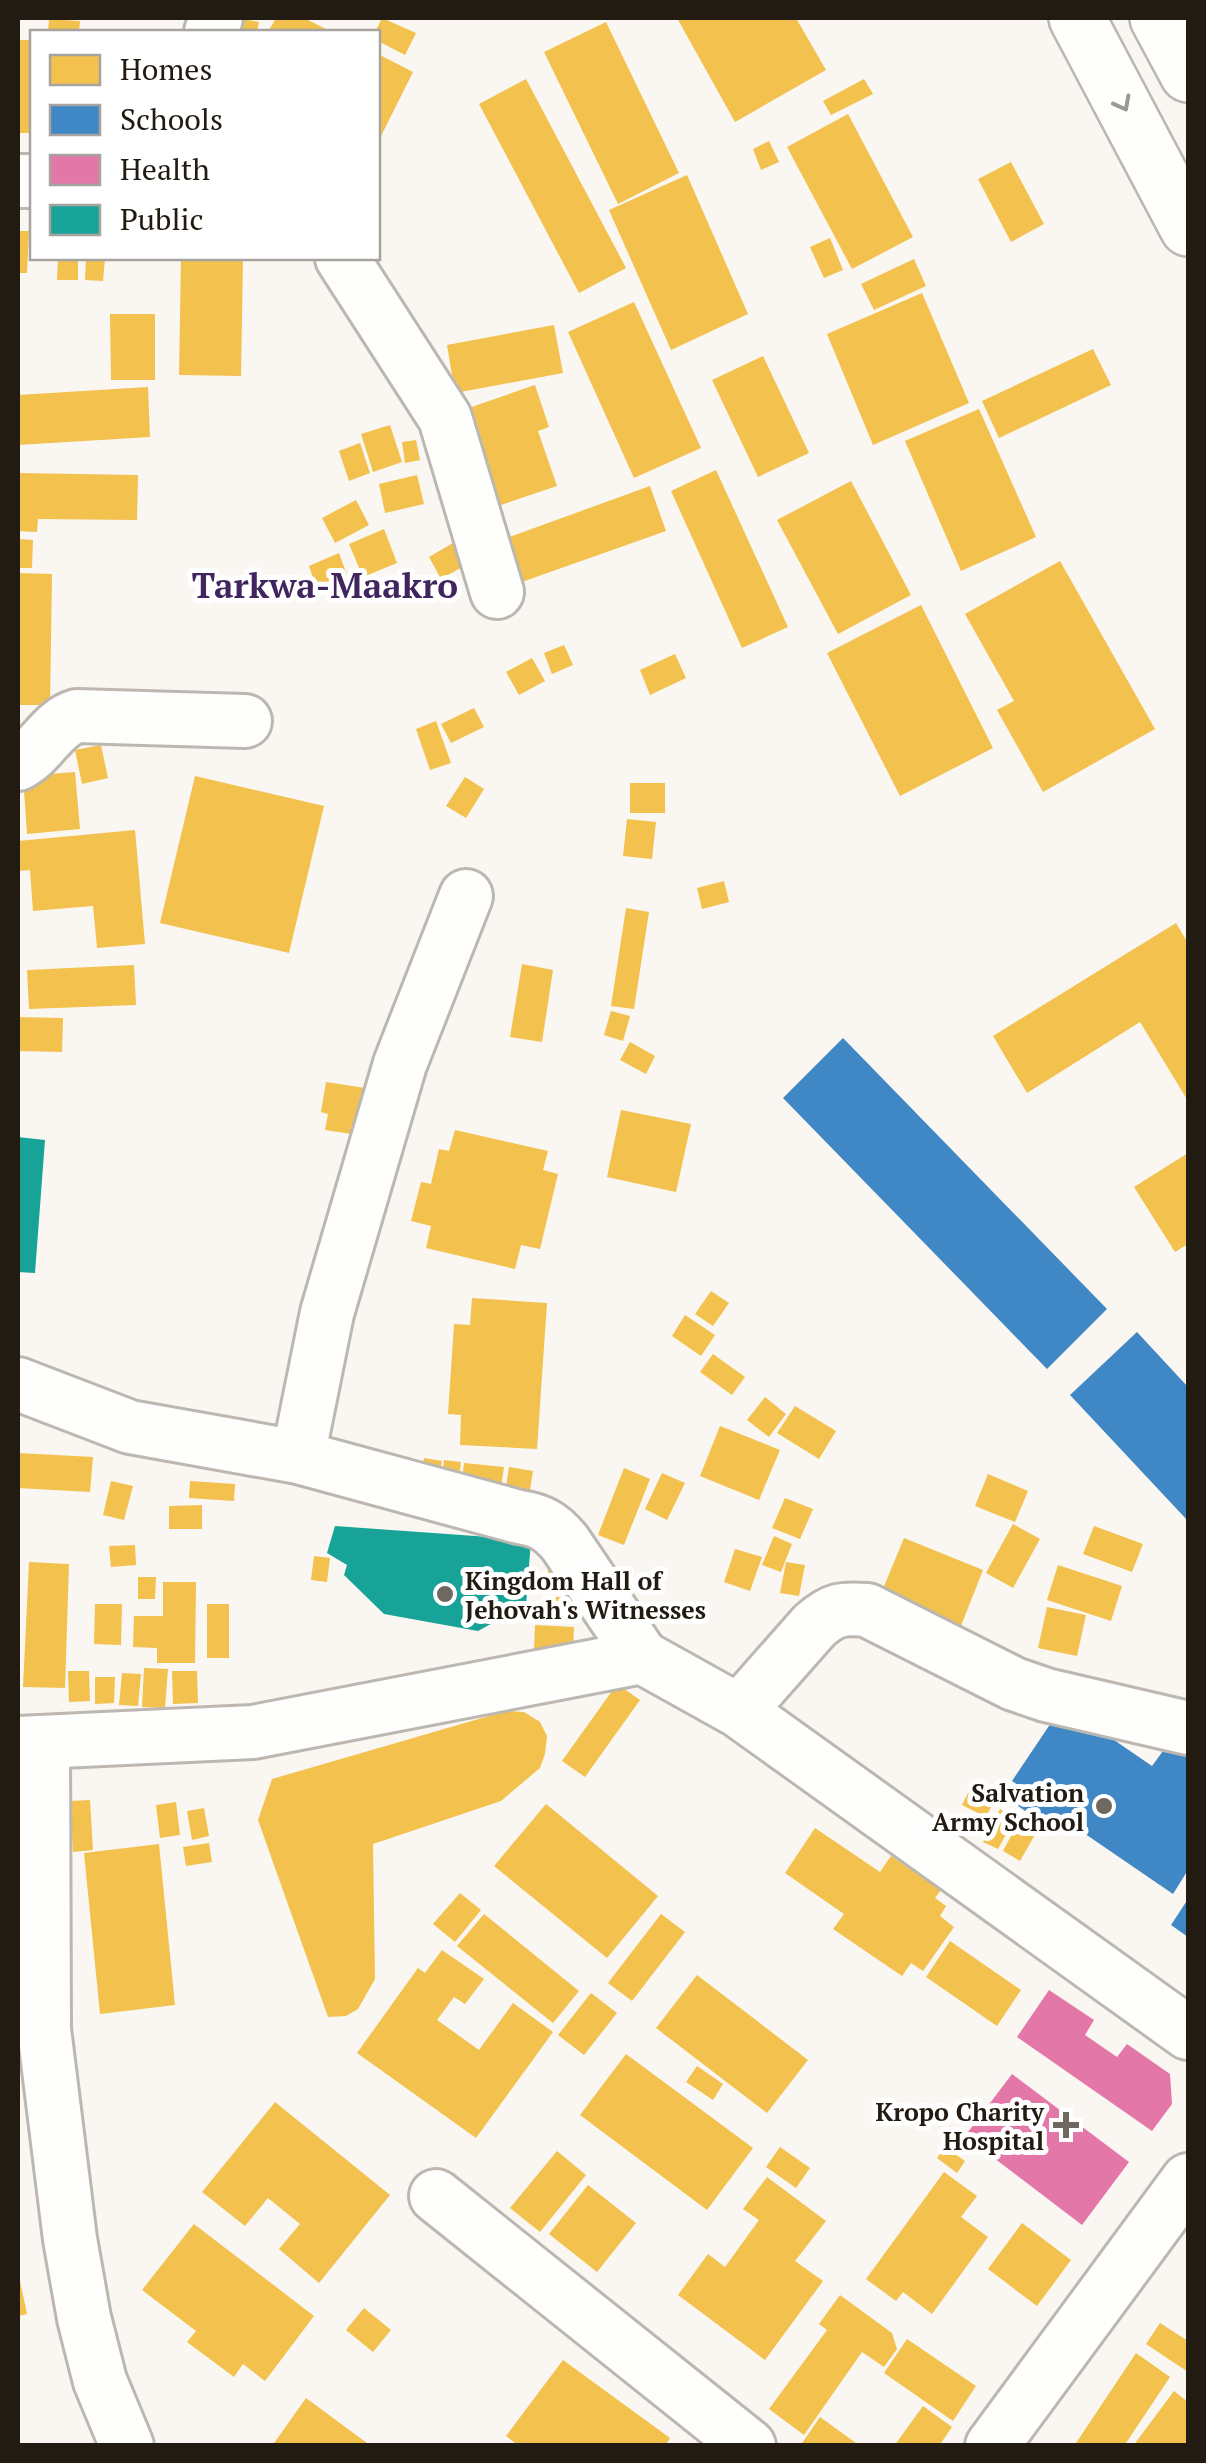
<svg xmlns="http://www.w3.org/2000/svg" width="1206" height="2463" font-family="'PT Serif',serif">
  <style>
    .homes { fill: #f2c14e }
    .schools { fill: #3f88c5 }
    .health { fill: #e377a8 }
    .public { fill: #17a398 }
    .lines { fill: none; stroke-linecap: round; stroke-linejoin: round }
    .minor-casing { stroke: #bcb7b1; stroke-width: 58 }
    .highway-casing { stroke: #bcb7b1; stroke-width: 60 }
    .minor { stroke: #fefefd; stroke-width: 52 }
    .highway { stroke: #fefefd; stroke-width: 55 }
    .oneway { stroke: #9b9893 }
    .poi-dot { fill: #6e6860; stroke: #fff; stroke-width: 4 }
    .labels { text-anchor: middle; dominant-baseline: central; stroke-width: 10; stroke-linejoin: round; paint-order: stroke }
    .poi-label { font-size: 25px; font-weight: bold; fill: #221b12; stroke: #fff; text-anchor: end }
    .district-label { font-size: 35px; font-weight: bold; fill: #41255f; stroke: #fff }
  </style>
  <rect width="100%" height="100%" fill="#faf6f1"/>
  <path class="homes" d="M238 18 259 22 257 32H224Z
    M276 18H304L326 29 325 32H268Z
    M382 18 416 33 405 55 378 41V32H375Z
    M677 18H796L826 70 735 122Z
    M49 19 80 21 79 32H48Z
    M606 22 679 173 618 204 544 52Z
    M18 40H32V133H18Z
    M378 54 413 72 378 142Z
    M526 79 626 268 579 293 479 104Z
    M864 79 873 94 831 115 823 101Z
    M848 114 913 237 852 269 787 147Z
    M769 141 779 162 761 170 753 149Z
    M1011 162 1044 224 1011 242 978 179Z
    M687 175 748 314 671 350 609 210Z
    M18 231H29L27 273H18Z
    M830 238 843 270 824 278 810 247Z
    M58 258H78V280H57Z
    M86 258H105L103 281 85 280Z
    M181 258H243L241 376 179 375Z
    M914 259 926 286 874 310 861 284Z
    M922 293 969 403 873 445 827 334Z
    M634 302 701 448 634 478 568 332Z
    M110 314H155V380H111Z
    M554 325 563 373 455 393 447 345Z
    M1093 349 1111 385 999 438 982 401Z
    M763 356 809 453 758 477 712 380Z
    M535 385 549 427 538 431 557 486 492 508 460 411Z
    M148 387 150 437 18 445V395Z
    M979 409 1036 537 961 571 905 441Z
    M390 425 402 462 373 472 361 434Z
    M416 440 420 460 405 463 402 442Z
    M360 443 370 473 349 481 339 451Z
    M716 470 788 627 742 648 671 491Z
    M18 473 138 475 137 520 38 519 37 532 18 531Z
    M417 475 424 504 385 513 379 484Z
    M851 481 911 595 838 634 777 520Z
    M650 486 666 531 519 583 504 539Z
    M356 500 369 525 335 543 322 518Z
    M384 529 397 563 363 577 349 544Z
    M18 539 33 540 32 568H18Z
    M458 540 471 562 441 579 429 557Z
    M339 553 347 575 316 587 309 566Z
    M1060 561 1155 729 1043 792 997 710 1014 701 965 614Z
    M18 573 52 574 50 705H18Z
    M921 605 993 748 900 796 827 653Z
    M564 645 573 665 552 674 544 653Z
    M675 654 686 678 650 695 640 670Z
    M532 658 545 681 519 695 506 672Z
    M474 708 484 727 451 743 441 724Z
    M436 721 451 763 430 770 416 729Z
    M101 745 108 778 82 784 75 750Z
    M75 772 80 829 27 834 23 776Z
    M195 776 324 806 289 953 160 923Z
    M465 777 484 789 466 818 446 806Z
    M630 783H665V813H630Z
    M627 819 656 822 652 859 623 856Z
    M135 830 145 944 97 948 93 906 33 911 30 870 19 871 18 841Z
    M724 881 729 902 702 909 697 888Z
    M626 908 649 912 634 1009 611 1006Z
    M1176 923 1188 943V1101L1140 1022 1027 1093 993 1036Z
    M522 964 553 970 542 1042 510 1037Z
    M134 965 136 1005 29 1009 27 970Z
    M611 1011 630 1016 623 1041 604 1035Z
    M18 1017 63 1018 62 1052 18 1051Z
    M630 1042 655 1056 646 1074 620 1060Z
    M326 1082 365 1088 358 1135 325 1130 328 1114 321 1112Z
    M621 1110 691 1124 676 1192 607 1177Z
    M455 1130 548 1151 543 1170 558 1174 540 1249 521 1245 515 1269 426 1248 431 1226 411 1221 421 1182 431 1184 439 1149 449 1151Z
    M1188 1153V1244L1175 1252 1134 1187Z
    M711 1291 729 1303 713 1326 695 1314Z
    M472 1298 547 1303 537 1449 460 1445 461 1415 448 1414 454 1324 470 1325Z
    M685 1315 715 1335 701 1356 672 1336Z
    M713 1354 745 1377 732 1395 700 1372Z
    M765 1397 786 1414 769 1437 747 1420Z
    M795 1406 836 1431 819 1459 777 1433Z
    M720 1426 780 1450 759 1500 700 1476Z
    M18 1453 93 1457 90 1492 18 1488Z
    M424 1458 442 1461 437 1488 419 1485Z
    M444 1460 461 1462 458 1488 441 1487Z
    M464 1463 504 1467 500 1495 461 1491Z
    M509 1467 533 1471 529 1496 505 1494Z
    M624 1468 650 1479 624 1545 598 1535Z
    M662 1473 685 1483 667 1520 645 1509Z
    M988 1474 1028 1491 1015 1522 975 1506Z
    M111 1481 133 1486 124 1520 103 1515Z
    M190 1481 235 1484 234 1501 189 1498Z
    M785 1498 813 1509 800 1539 772 1528Z
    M202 1505V1529H169V1506Z
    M1013 1524 1040 1539 1013 1588 986 1573Z
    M1094 1526 1143 1544 1132 1572 1083 1554Z
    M774 1536 792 1544 781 1572 762 1565Z
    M904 1538 983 1570 957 1636 877 1603Z
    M135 1545 136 1565 111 1567 109 1546Z
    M735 1549 762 1557 750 1591 724 1582Z
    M314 1556 330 1558 327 1582 311 1580Z
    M29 1562 69 1564 65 1688 23 1687Z
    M786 1562 805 1565 799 1596 780 1593Z
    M1058 1565 1122 1586 1111 1621 1047 1600Z
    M548 1567 577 1569 576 1590 547 1588Z
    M138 1577H156L155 1599H138Z
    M163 1582H196L195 1663H157V1648L133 1647 134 1616H163Z
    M544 1597H567V1620H543Z
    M95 1604H122L121 1645 94 1644Z
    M207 1604H229V1658H207Z
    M1047 1607 1086 1615 1077 1656 1038 1648Z
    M535 1625 574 1627 573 1652 534 1651Z
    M144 1668 168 1669 165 1708 142 1707Z
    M68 1671H89L90 1701 69 1702Z
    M172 1671H197L198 1703 173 1704Z
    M122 1673 141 1674 138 1706 119 1705Z
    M95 1677H115L114 1703 95 1704Z
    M617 1684 640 1700 585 1777 562 1761Z
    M506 1711 524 1712 540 1722 547 1736 545 1754 540 1768 501 1801 373 1844 375 1979 358 2009 346 2016 328 2017 258 1820 272 1779Z
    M971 1787 995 1799 986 1817 962 1805Z
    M90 1800 93 1850 73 1852 70 1801Z
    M176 1802 180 1835 160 1838 156 1805Z
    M546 1804 658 1896 607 1958 494 1866Z
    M204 1808 209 1836 192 1840 187 1811Z
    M1000 1809 1015 1818 998 1849 983 1842Z
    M1019 1821 1037 1831 1020 1861 1003 1851Z
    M815 1828 880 1872 891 1856 941 1890 935 1898 946 1906 940 1916 954 1927 923 1971 911 1963 902 1976 833 1929 844 1914 785 1873Z
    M209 1843 212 1862 186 1866 183 1847Z
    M159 1844 175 2005 100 2014 84 1853Z
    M460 1893 481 1910 455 1942 433 1924Z
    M484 1914 579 1991 553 2023 457 1946Z
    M661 1914 685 1932 632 2001 608 1983Z
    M950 1941 1021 1990 997 2026 926 1977Z
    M442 1950 484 1979 465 2004 454 1997 437 2020 479 2050 513 2003 553 2032 476 2138 357 2053 418 1968 425 1973Z
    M697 1975 808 2060 767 2113 656 2028Z
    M591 1993 617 2013 584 2055 558 2035Z
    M626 2054 753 2148 707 2210 580 2115Z
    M697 2066 723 2084 713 2100 686 2082Z
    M275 2102 390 2195 319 2283 279 2249 300 2224 268 2198 245 2226 202 2192Z
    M780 2147 810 2168 796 2188 766 2167Z
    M945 2147 965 2161 957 2173 937 2158Z
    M557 2151 586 2175 540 2232 510 2208Z
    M944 2172 977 2196 961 2217 988 2237 932 2314 903 2292 896 2301 866 2279Z
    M767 2177 826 2221 795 2261 823 2281 765 2360 678 2295 708 2254 725 2267 759 2220 743 2209Z
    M588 2185 636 2223 597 2272 549 2234Z
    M1022 2223 1071 2260 1037 2306 988 2269Z
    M194 2224 314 2316 265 2381 243 2364 234 2377 187 2342 196 2331 142 2290Z
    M18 2276H19L27 2314 18 2316Z
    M840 2295 892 2333 897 2349 884 2367 862 2352 804 2435 769 2409 827 2330 819 2324Z
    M364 2308 391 2330 373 2352 346 2330Z
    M1160 2323 1188 2341V2372L1146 2344Z
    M907 2339 976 2386 953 2421 884 2373Z
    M1136 2353 1170 2377 1124 2446H1074Z
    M563 2360 670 2438 665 2446H519L506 2436Z
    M1174 2391 1188 2402V2446H1133Z
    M306 2398 371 2446H272Z
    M923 2406 952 2427 939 2446H894Z
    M820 2417 860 2446H800Z"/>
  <path class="schools" d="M843 1038 1107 1309 1047 1369 783 1098Z
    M1137 1332 1188 1387V1521L1070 1395Z
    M1063 1705 1152 1766 1174 1736 1188 1746V1870L1173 1894 1056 1814 1047 1826 1008 1799 1018 1785 1012 1781Z
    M1188 1899V1937L1171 1925Z"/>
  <path class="health" d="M1049 1990 1094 2020 1085 2035 1117 2057 1127 2044 1170 2074 1172 2104 1152 2131 1017 2037Z
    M1012 2074 1129 2162 1082 2225 965 2136Z"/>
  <path class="public" d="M18 1137 45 1140 35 1273 18 1272Z
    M335 1526 531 1540 525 1619 511 1613 478 1631 384 1614 344 1575 347 1565 327 1553Z"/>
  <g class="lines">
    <defs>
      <path id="minor" d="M211 32 216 18
        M18 181H32
        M342 258 445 418 497 592
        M18 764C41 753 52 723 77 716L245 721
        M18 1384 130 1427 298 1457 519 1517C540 1520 551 1526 565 1543L642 1657
        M298 1457 327 1313 400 1064 466 896
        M739 1711 814 1626C833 1609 842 1608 867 1610L1014 1684 1046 1695 1188 1728
        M43 1742 44 2029 70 2239 84 2318 100 2381 127 2446
        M18 1743 253 1732 642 1657 739 1711 1188 2033
        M436 2196 749 2446
        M992 2446 1188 2180"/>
      <path id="highway" d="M1077 18 1188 228
        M1158 18 1188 74"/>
    </defs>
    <use href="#minor" class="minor-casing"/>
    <use href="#highway" class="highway-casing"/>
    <use href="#minor" class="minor"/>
    <use href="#highway" class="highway"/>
  </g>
  <defs><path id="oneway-chevron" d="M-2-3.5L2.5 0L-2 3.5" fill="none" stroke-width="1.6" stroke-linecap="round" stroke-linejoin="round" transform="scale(2.5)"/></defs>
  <use class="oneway" href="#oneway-chevron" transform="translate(1123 104) rotate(62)"/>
  <g class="poi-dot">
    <circle cx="445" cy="1594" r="10"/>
    <circle cx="1104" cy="1806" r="10"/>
    <path d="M1061 2110h10v10h10v10h-10v10h-10v-10h-10v-10h10z"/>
  </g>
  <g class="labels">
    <g class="poi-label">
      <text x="465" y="1580" text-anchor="start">Kingdom Hall of<tspan x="465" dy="29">Jehovah's Witnesses</tspan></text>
      <text x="1084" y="1792">Salvation<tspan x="1084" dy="29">Army School</tspan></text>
      <text x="1044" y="2111">Kropo Charity<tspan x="1044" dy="29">Hospital</tspan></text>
    </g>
    <g class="district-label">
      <text x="325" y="585">Tarkwa-Maakro</text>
    </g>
  </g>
  <rect width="1206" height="2463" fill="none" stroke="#221b12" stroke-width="40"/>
  <rect x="30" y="30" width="350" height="230" fill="#ffffff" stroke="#a7a4a0" stroke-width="2.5"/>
  <rect x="50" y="55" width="50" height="30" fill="#f2c14e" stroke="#a7a4a0" stroke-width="2.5"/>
  <text x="120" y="80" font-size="30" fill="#221b12">Homes</text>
  <rect x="50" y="105" width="50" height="30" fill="#3f88c5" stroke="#a7a4a0" stroke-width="2.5"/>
  <text x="120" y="130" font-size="30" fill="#221b12">Schools</text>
  <rect x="50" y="155" width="50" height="30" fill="#e377a8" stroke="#a7a4a0" stroke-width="2.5"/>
  <text x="120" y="180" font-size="30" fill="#221b12">Health</text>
  <rect x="50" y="205" width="50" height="30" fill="#17a398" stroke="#a7a4a0" stroke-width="2.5"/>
  <text x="120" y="230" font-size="30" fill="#221b12">Public</text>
</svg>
